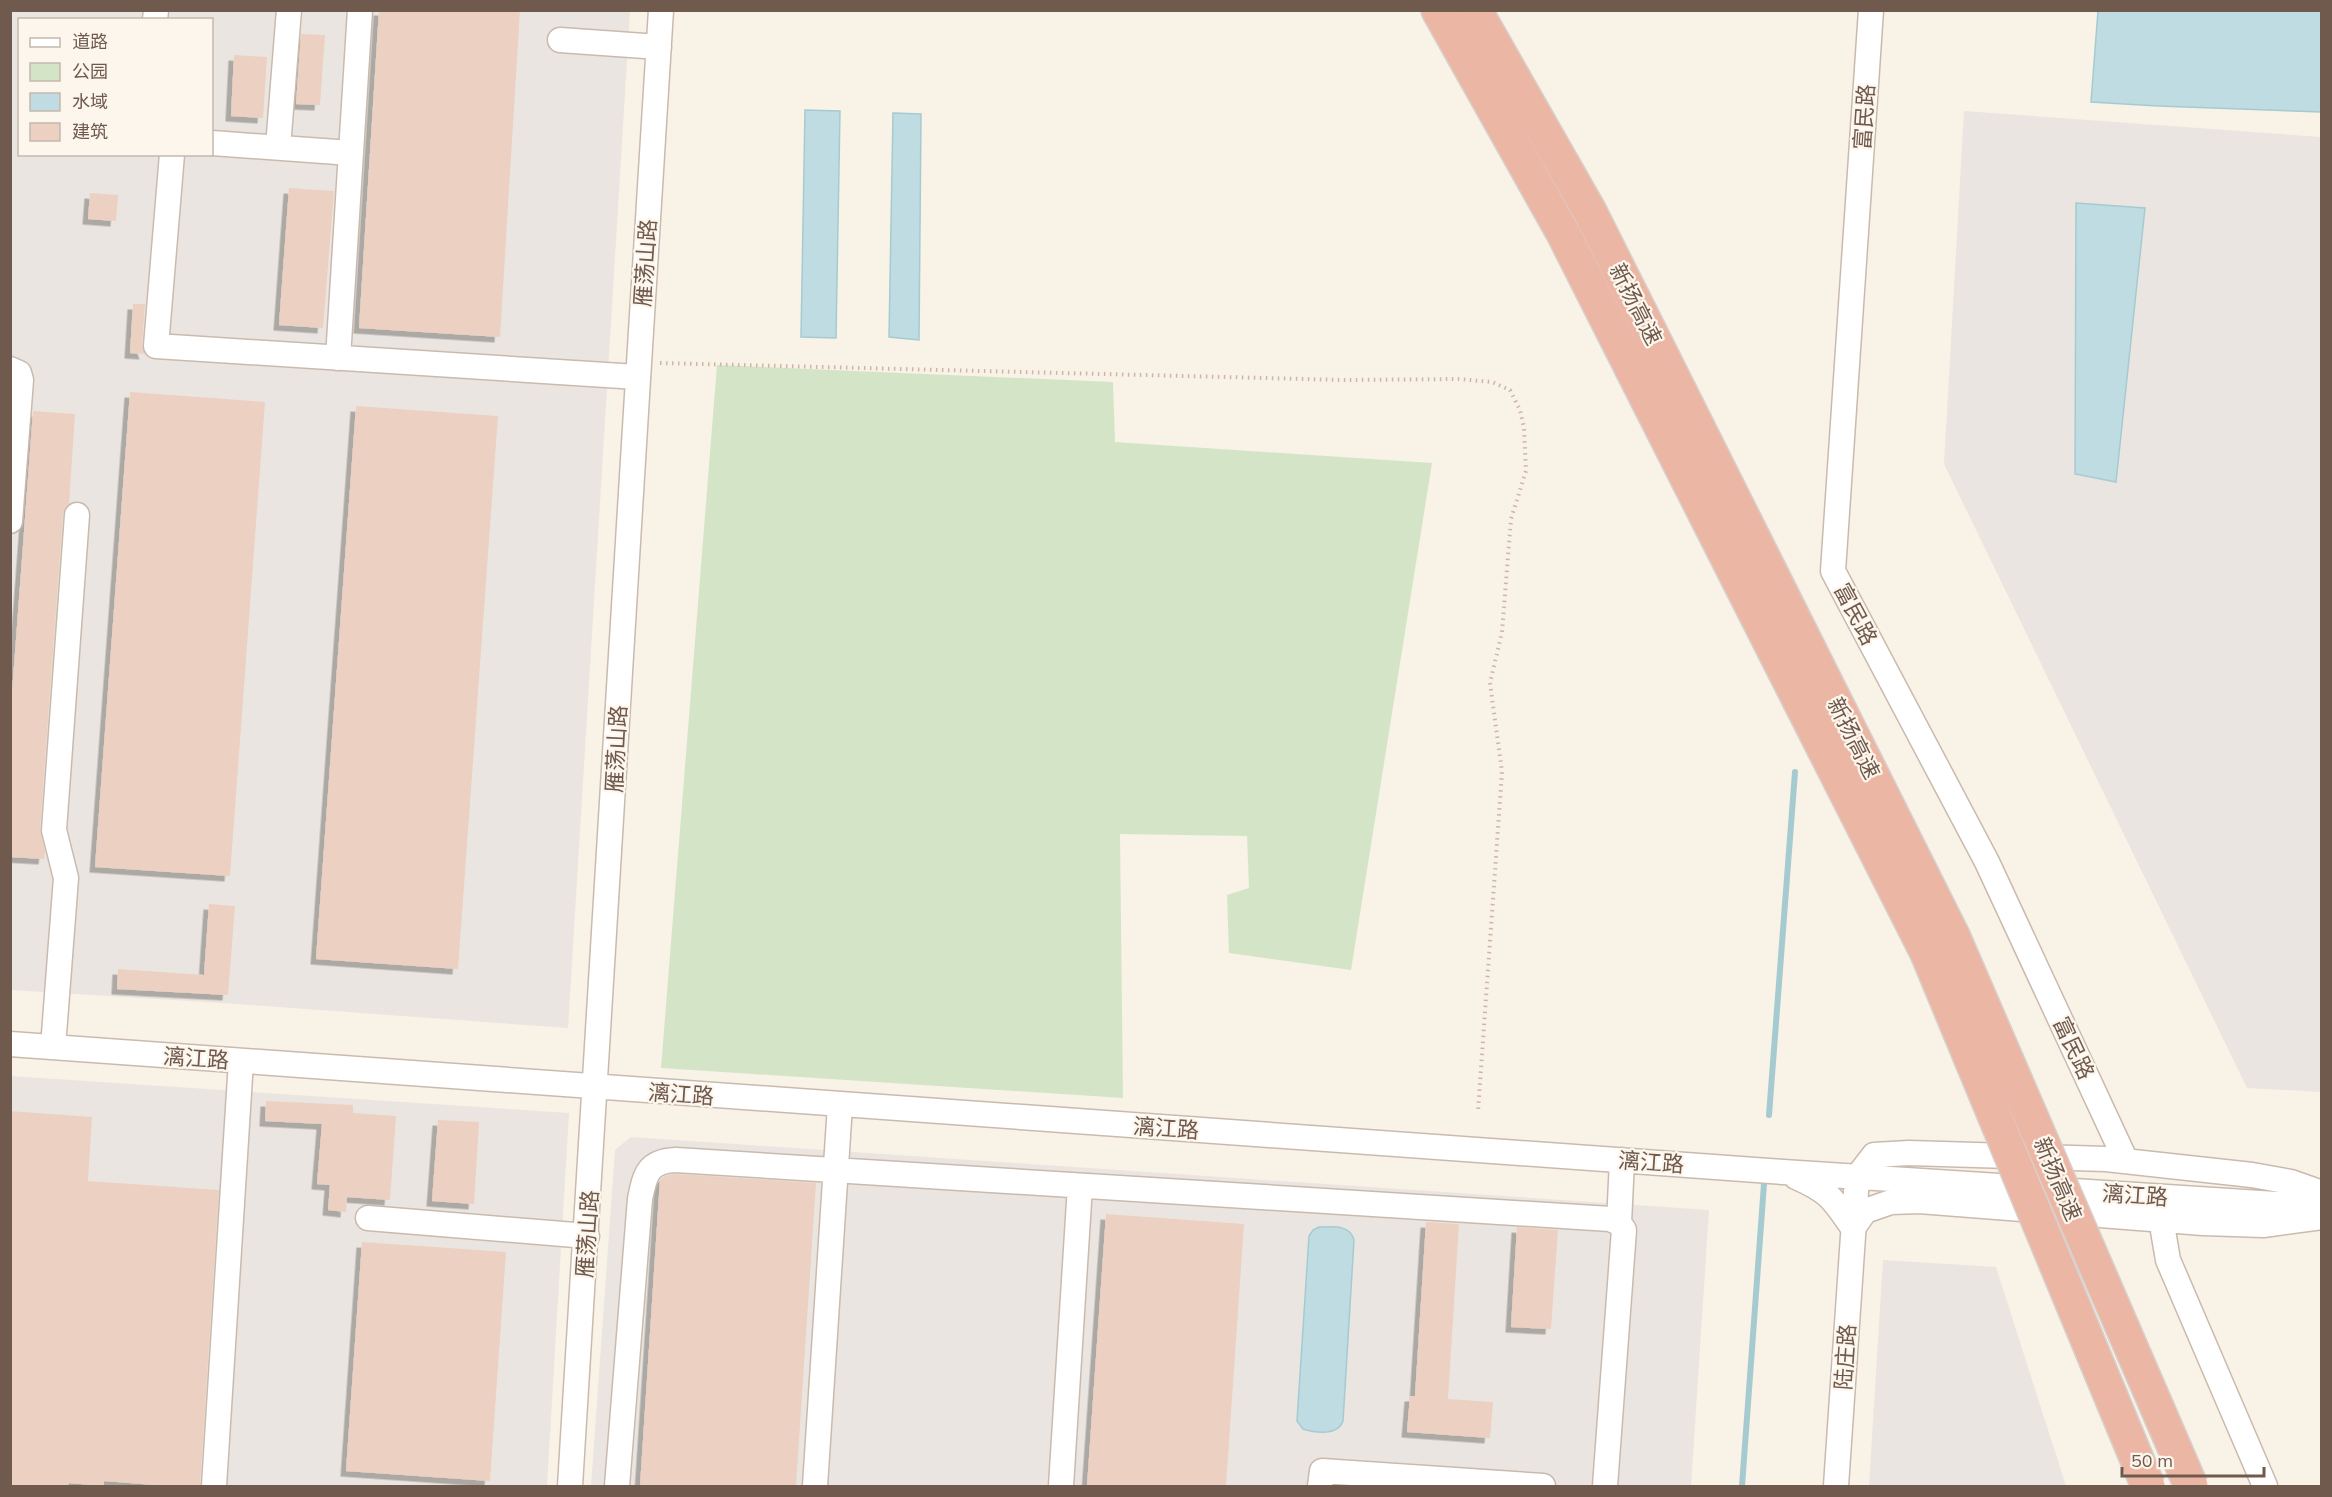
<svg xmlns="http://www.w3.org/2000/svg" width="2332" height="1497" font-family="Mulish,'Noto Sans SC',sans-serif">
  <style>
    .industrial { fill: #eae5e0; fill-rule: evenodd }
    .green { fill: #d4e5c7 }
    .water { fill: #bedce1; stroke: #a5cbd1; stroke-width: 1.5 }
    .lines { fill: none; stroke-linecap: round; stroke-linejoin: round }
    .stream { stroke: #a5cbd1; stroke-width: 6 }
    .building { fill: #ecd1c2; filter: url(#shadow) }
    .minor-casing { stroke: #cabaae; stroke-width: 27 }
    .highway-casing { stroke: #d7d1cd; stroke-width: 36 }
    .path { stroke: #d0b5a5; stroke-width: 4; stroke-dasharray: 1.5 4.5; stroke-linecap: butt }
    .minor { stroke: #fff; stroke-width: 24 }
    .highway { stroke: #ecb6a5; stroke-width: 33 }
    .highway-bridge-casing { stroke: #d7d1cd; stroke-width: 36; stroke-linecap: butt }
    .highway-bridge { stroke: #ecb6a5; stroke-width: 33 }
    .labels { text-anchor: middle; dominant-baseline: central; stroke-width: 4.5; stroke-linejoin: round; paint-order: stroke }
    .street-label { font-size: 22px; fill: #705a4e; stroke: #fdf6ed }
  </style>
  <defs>
    <filter id="shadow"><feDropShadow dx="-5.5" dy="5.5" stdDeviation="0" flood-color="#0004"/></filter>
  </defs>
  <rect width="100%" height="100%" fill="#f9f2e7"/>
  <path class="industrial" d="M10 11H630L568 1028 237 1004 11 990ZM20 20H212V154H20Z
    M1964 111 2321 137V1092L2247 1088 1944 464Z
    M10 1076 569 1113 547 1486H11Z
    M631 1137 1709 1210 1691 1486H591L615 1150Z
    M1883 1260 1996 1267 2066 1486H1869Z"/>
  <path class="green" d="M717 365 1113 382 1115 442 1432 463 1351 970 1229 953 1227 895 1249 888 1247 836 1120 834 1123 1098 661 1068Z"/>
  <path class="water" d="M2098 11H2321V112L2158 106 2091 102Z
    M805 110 840 111 836 338 801 337Z
    M893 113 921 114 919 340 889 337Z
    M2076 203 2145 208 2116 482 2075 474Z
    M1319 1227C1332 1227 1350 1224 1354 1240L1343 1421C1338 1436 1316 1433 1303 1429L1297 1421 1309 1236 1313 1230Z"/>
  <g class="lines">
    <path class="stream" d="M1769 1115 1795 772
      M1742 1486 1764 1184"/>
  </g>
  <path class="building" d="M379 10H520L500 337 359 328Z
    M301 34 325 35 320 105 296 104Z
    M234 55 267 57 263 118 231 116Z
    M289 188 334 191 323 328 279 325Z
    M90 193 118 195 116 221 88 219Z
    M133 304H145L142 345 145 354 130 353Z
    M130 392 265 402 230 876 95 867Z
    M356 406 498 416 458 969 316 959Z
    M33 411 75 414 69 504 63 514 40 829 45 851 44 859 10 857V720Z
    M209 904 235 906 228 995 117 989 118 969 204 975Z
    M266 1101 353 1105V1113L396 1116 390 1200 347 1197 346 1212 328 1210 330 1185 317 1184 322 1124 265 1121Z
    M10 1111 92 1117 88 1181 219 1190 200 1486H168L104 1481V1486L69 1483 68 1486H10Z
    M438 1120 479 1122 474 1204 432 1201Z
    M676 1174 816 1183 796 1486H640L660 1180 665 1176Z
    M1106 1214 1244 1224 1226 1486H1087Z
    M1426 1222 1459 1224 1448 1399 1493 1402 1490 1438 1407 1432 1410 1396H1415Z
    M1517 1227 1558 1230 1551 1329 1511 1327Z
    M362 1242 506 1252 490 1481 346 1471Z"/>
  <g class="lines">
    <defs>
      <path id="minor" d="M1871 10 1833 571 1987 862 2126 1161
        M155 20 156 10
        M560 40 659 47
        M212 143 351 153
        M278 147 289 10
        M172 154 156 346 637 377
        M338 358 360 10
        M10 369 19 373 21 380 10 521
        M10 1044 1783 1172 2322 1207
        M53 1047 66 878 54 830 77 515
        M1796 1177C1830 1192 1833 1199 1853 1228
        M368 1218 587 1236
        M2161 1219 2168 1260 2265 1486
        M1619 1223 1622 1160
        M1853 1228 1865 1211 1891 1202 1919 1201 2203 1223 2263 1225 2322 1217
        M214 1486 241 1061
        M570 1486C603 995 629 502 661 10
        M617 1486 640 1199C645 1174 648 1161 676 1160L1610 1219 1619 1223 1624 1230 1605 1486
        M815 1486 840 1105
        M1061 1486 1080 1186
        M1320 1486 1322 1471 1543 1486
        M1836 1486 1857 1177 1874 1155 1909 1153 2106 1159 2252 1175 2291 1182 2322 1193"/>
      <path id="highway" d="M1438 10 1563 233 1927 953
        M1475 10 1590 212 1953 936"/>
    </defs>
    <use href="#minor" class="minor-casing"/>
    <use href="#highway" class="highway-casing"/>
    <path class="path" d="M660 363 1344 380 1459 379 1492 382 1510 390 1520 410 1524 428 1526 471 1511 519 1502 632 1490 683 1502 772 1478 1111"/>
    <use href="#minor" class="minor"/>
    <use href="#highway" class="highway"/>
    <defs>
      <path id="highway-bridge" d="M1953 936 2191 1486
        M1927 953 2148 1486"/>
    </defs>
    <use href="#highway-bridge" class="highway-bridge-casing"/>
    <use href="#highway-bridge" class="highway-bridge"/>
  </g>
  <g class="labels">
    <g class="street-label">
      <text transform="translate(1864 117) rotate(-86)">富民路</text>
      <text transform="translate(645 263) rotate(-86)">雁荡山路</text>
      <text transform="translate(1636 304) rotate(63)">新扬高速</text>
      <text transform="translate(1856 614) rotate(62)">富民路</text>
      <text transform="translate(1854 738) rotate(63)">新扬高速</text>
      <text transform="translate(616 749) rotate(-87)">雁荡山路</text>
      <text transform="translate(2074 1048) rotate(65)">富民路</text>
      <text transform="translate(196 1058) rotate(4)">漓江路</text>
      <text transform="translate(681 1094) rotate(4)">漓江路</text>
      <text transform="translate(1166 1128) rotate(4)">漓江路</text>
      <text transform="translate(1651 1162) rotate(4)">漓江路</text>
      <text transform="translate(2058 1179) rotate(67)">新扬高速</text>
      <text transform="translate(2135 1195) rotate(4)">漓江路</text>
      <text transform="translate(587 1234) rotate(-86)">雁荡山路</text>
      <text transform="translate(1845 1357) rotate(-86)">陆庄路</text>
    </g>
  </g>
  <rect width="2332" height="1497" fill="none" stroke="#705a4e" stroke-width="24"/>
  <rect x="18" y="18" width="195" height="138" fill="#fdf6ed" stroke="#c5b8ad" stroke-width="1.5"/>
  <rect x="30" y="38" width="30" height="9" fill="#ffffff" stroke="#c5b8ad" stroke-width="1.5"/>
  <text x="72" y="48" font-size="18" fill="#705a4e">道路</text>
  <rect x="30" y="63" width="30" height="18" fill="#d4e5c7" stroke="#c5b8ad" stroke-width="1.5"/>
  <text x="72" y="78" font-size="18" fill="#705a4e">公园</text>
  <rect x="30" y="93" width="30" height="18" fill="#bedce1" stroke="#c5b8ad" stroke-width="1.5"/>
  <text x="72" y="108" font-size="18" fill="#705a4e">水域</text>
  <rect x="30" y="123" width="30" height="18" fill="#ecd1c2" stroke="#c5b8ad" stroke-width="1.5"/>
  <text x="72" y="138" font-size="18" fill="#705a4e">建筑</text>
  <path d="M2122 1467v9h142v-9" fill="none" stroke="#705a4e" stroke-width="3"/>
  <text x="2131" y="1467" font-size="18" fill="#705a4e" stroke="#fdf6ed" stroke-width="4.5" paint-order="stroke">50 m</text>
</svg>
